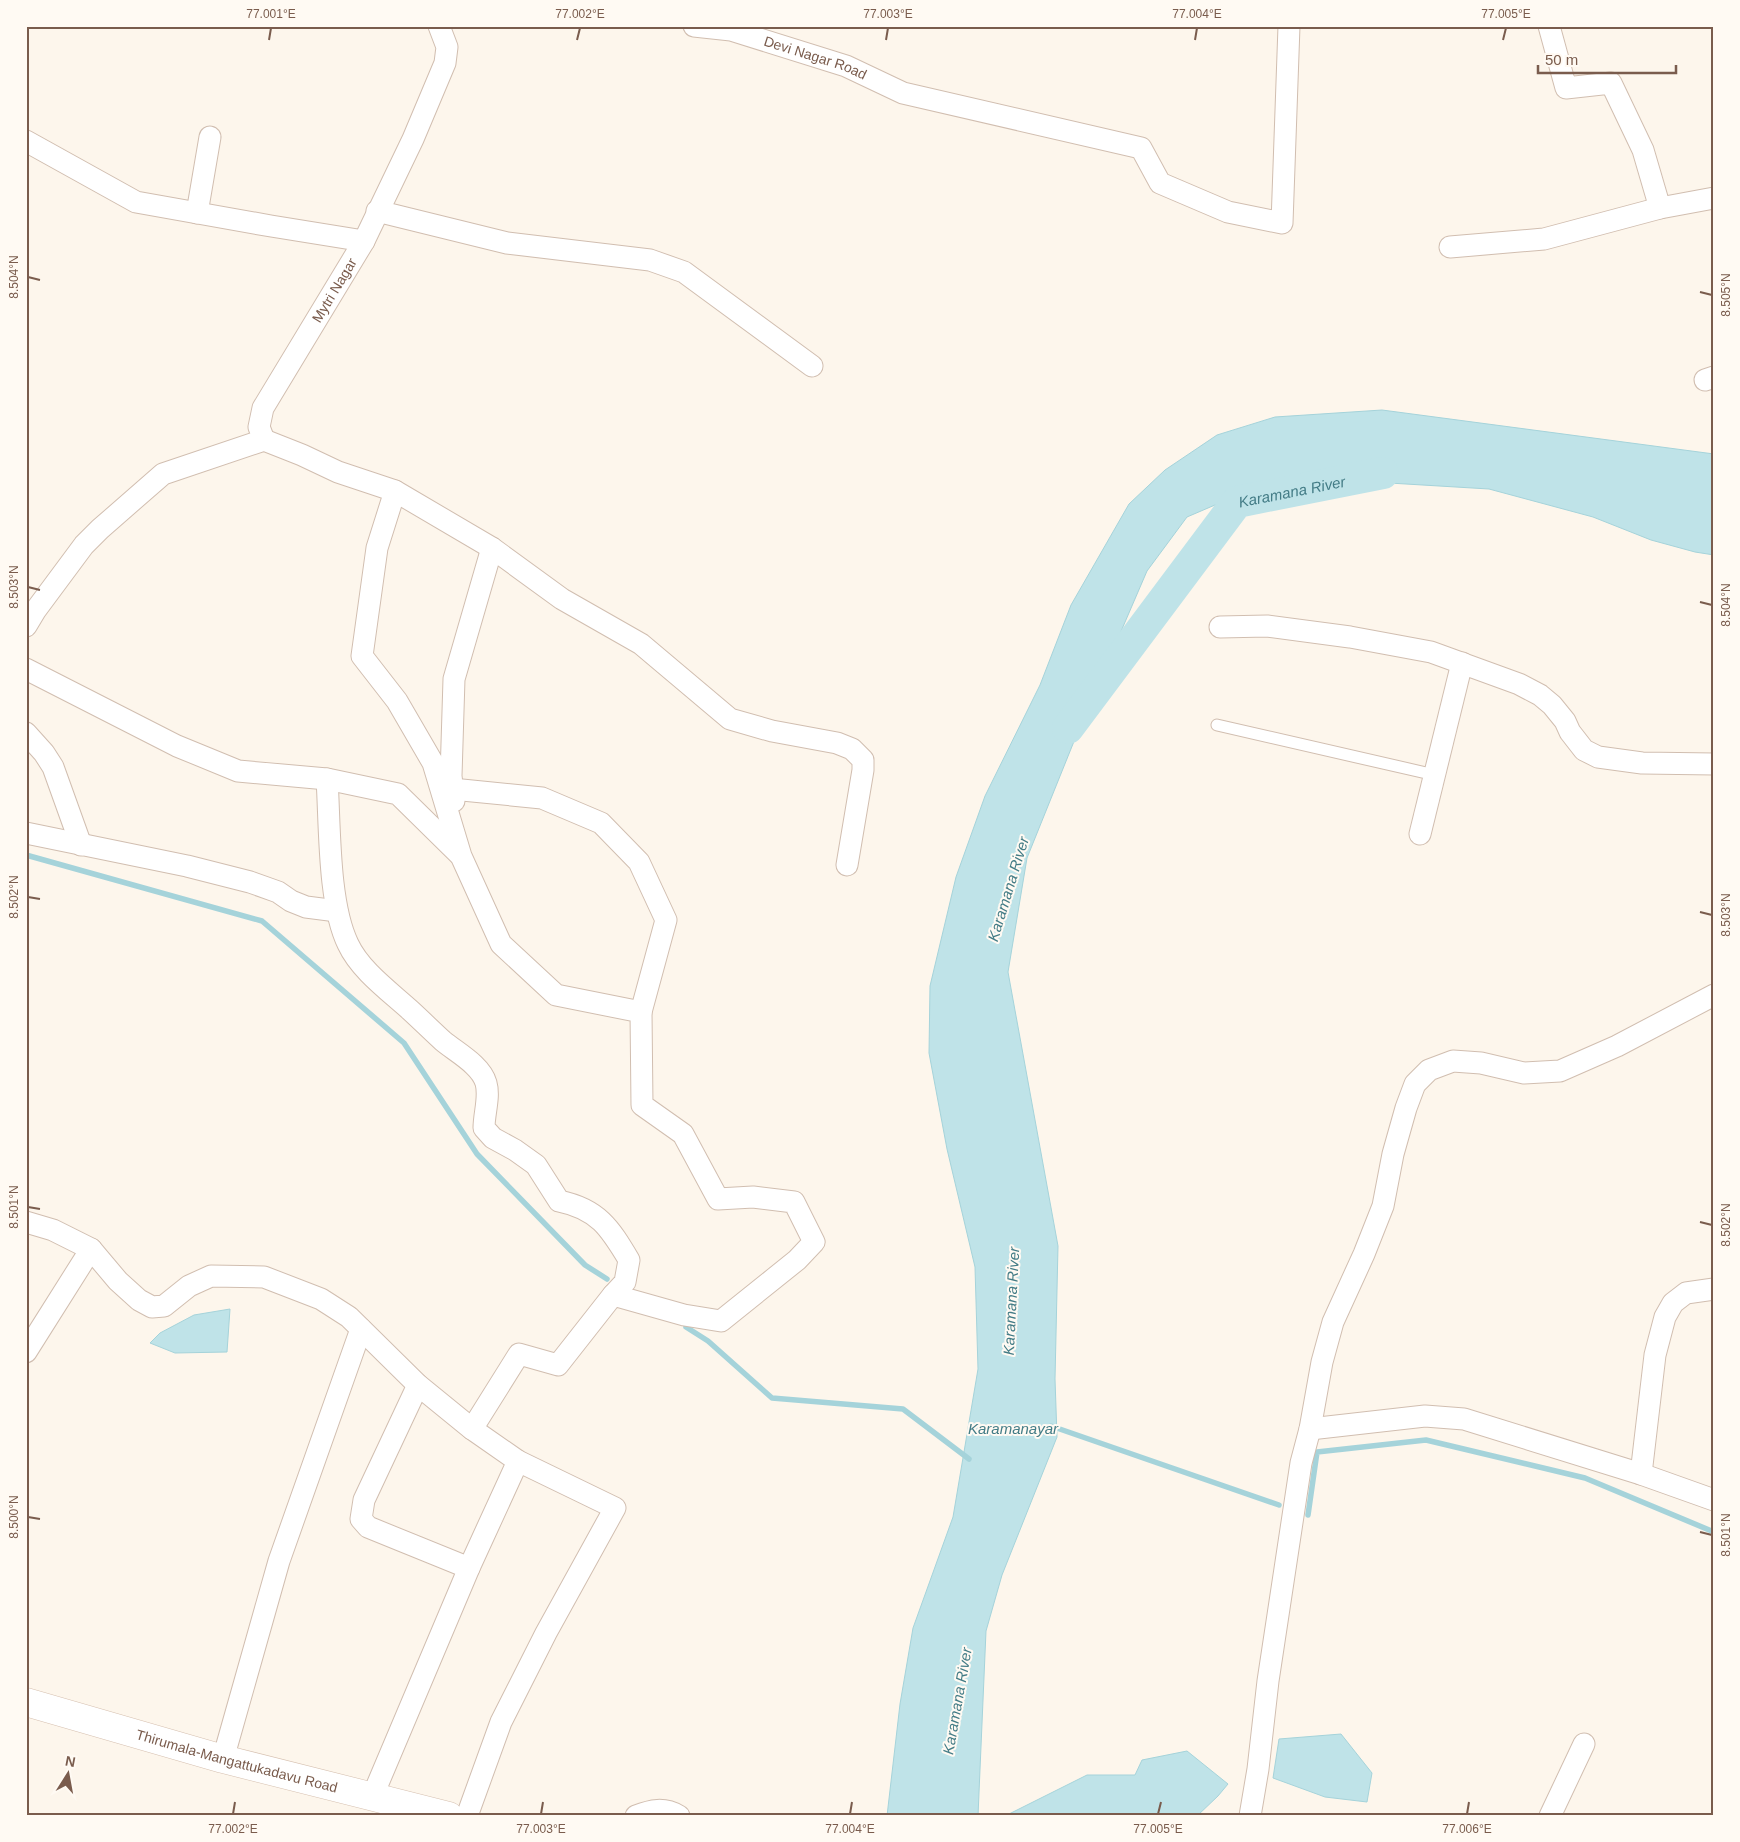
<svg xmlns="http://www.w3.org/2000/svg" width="1740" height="1842" font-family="Helvetica,sans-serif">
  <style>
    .water { fill: #bfe3e8; stroke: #a5d3da }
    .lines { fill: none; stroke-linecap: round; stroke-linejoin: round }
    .stream { stroke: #a5d3da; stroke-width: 5.5 }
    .river { stroke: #bfe3e8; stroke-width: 32 }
    .lane-casing { stroke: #d1beb0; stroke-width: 13 }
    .street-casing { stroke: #d1beb0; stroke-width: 23 }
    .secondary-casing { stroke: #d6c0b0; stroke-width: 29 }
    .lane { stroke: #fff; stroke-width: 11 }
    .street { stroke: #fff; stroke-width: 21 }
    .secondary { stroke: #fff; stroke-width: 28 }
    .ticks { fill: none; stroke: #7a5c4d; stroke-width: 2 }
    .labels { text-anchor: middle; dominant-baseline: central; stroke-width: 4; stroke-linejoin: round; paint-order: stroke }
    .street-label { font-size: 14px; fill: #7a5c4d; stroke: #fffaf3 }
    .water-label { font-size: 15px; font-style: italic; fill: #437c86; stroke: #fffaf3 }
    .neatline { fill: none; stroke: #7a5c4d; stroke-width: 2 }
    .ticks-label { font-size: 12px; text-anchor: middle; fill: #7a5c4d }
  </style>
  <rect width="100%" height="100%" fill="#fdf6ec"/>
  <path class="water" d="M1382 410 1714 454V555L1695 552 1651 540 1593 517 1489 489 1356 481 1264 484 1187 517 1147 571 1079 729 1027 858 1008 972 1058 1246 1055 1379 1057 1437 1002 1575 986 1631 978 1816H887L900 1704 913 1628 953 1517 978 1369 975 1267 947 1149 929 1053 930 986 956 877 985 796 1040 685 1071 605 1129 504 1165 470 1217 435 1275 417Z
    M230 1309 227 1352 175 1353 150 1343 160 1333 194 1315Z
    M1341 1734 1372 1773 1367 1802 1325 1797 1273 1778 1279 1739Z
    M1187 1751 1228 1784 1218 1796 1197 1816 1104 1814 1096 1816H1005L1087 1775H1135L1142 1760Z"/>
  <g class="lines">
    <path class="stream" d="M26 855 262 921 404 1043 477 1154 585 1265 607 1279
      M686 1327 708 1341 772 1398 903 1409 969 1459
      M1051 1426 1279 1505
      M1308 1515 1317 1452 1426 1440 1585 1478 1714 1532"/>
    <path class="river" id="s1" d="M1068 728 1237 502 1383 473"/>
    <defs>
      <path id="lane" d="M1217 725 1435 775"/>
      <g id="street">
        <path id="s2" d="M694 26 731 30 846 66 903 93 1141 148 1160 183 1228 212 1282 223 1289 26"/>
        <path d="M1549 26 1566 88 1611 83 1643 150 1660 208"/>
        <path d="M26 141 136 202 271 226 364 241"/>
        <path d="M377 211 507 243 650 260 684 272 812 366"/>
        <path d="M197 213 210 137"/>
        <path d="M1450 247 1544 239 1660 208 1714 198"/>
        <path d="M1705 380 1714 377"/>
        <path id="s3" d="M264 440 259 427 263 408 364 241 413 139 445 63 447 47 439 26"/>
        <path d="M395 491 377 548 362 656 397 701 433 763 461 856 501 944 556 995 641 1012 642 1105 683 1134 718 1199 753 1197 794 1202 814 1242 797 1260 721 1321 684 1315 613 1295 558 1365 519 1354 472 1429"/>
        <path d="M26 626 35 611 84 545 100 529 163 474 264 440 302 455 338 472 395 491 492 548 562 599 641 644 730 719 772 731 837 743 852 749 863 760V770L847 865"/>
        <path d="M1220 627 1267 626 1350 637 1431 652 1519 684 1540 695 1552 705 1565 721 1570 732 1584 750 1598 757 1642 763 1714 764"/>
        <path d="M26 669 177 746 238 771 327 779 398 794 459 854"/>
        <path d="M26 733 44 753 53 767 81 845"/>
        <path d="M327 779C330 825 328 903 348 944 360 970 389 991 410 1010 421 1020 432 1031 443 1041 456 1052 481 1065 486 1083 490 1097 484 1113 484 1128L493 1138 515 1150 536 1165 559 1201C598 1209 610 1228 629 1260L625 1282 613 1295"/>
        <path d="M452 789 542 798 601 823 639 862 666 920 641 1012"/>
        <path d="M454 801 451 776 454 679 492 548"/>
        <path d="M26 833 187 866 250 882 278 892 291 901 306 907 337 911"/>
        <path d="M1420 834 1462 663"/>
        <path d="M26 1222 53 1230 91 1249 118 1281 139 1300 152 1307 164 1306 189 1286 211 1276 264 1277 321 1299 349 1317 418 1385 472 1429 518 1461 615 1508 546 1633 501 1722 467 1816"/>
        <path d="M26 1352 91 1249"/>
        <path d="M418 1385 364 1500 361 1519 368 1527 469 1568"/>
        <path d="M1310 1429 1425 1416 1464 1419 1641 1474 1714 1500"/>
        <path d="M1641 1474 1655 1355 1665 1317 1673 1303 1686 1293 1714 1289"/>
        <path d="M223 1759 279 1561 361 1329"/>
        <path d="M373 1795 469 1568 518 1461"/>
        <path d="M636 1816C651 1810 664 1807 679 1816"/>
        <path d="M1250 1816 1258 1769 1268 1681 1301 1463 1310 1429 1322 1362 1333 1322 1364 1254 1383 1206 1393 1154 1406 1108 1415 1084 1429 1070 1453 1061 1481 1063 1524 1073 1560 1071 1617 1046 1714 995"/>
        <path d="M1550 1816 1584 1744"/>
      </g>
      <g id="secondary">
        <path id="s4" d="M26 1702 223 1759 449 1816"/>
      </g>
    </defs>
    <use href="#lane" class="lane-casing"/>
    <use href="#street" class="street-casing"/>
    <use href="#secondary" class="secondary-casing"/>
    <use href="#lane" class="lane"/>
    <use href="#street" class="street"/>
    <use href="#secondary" class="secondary"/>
  </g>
  <path class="ticks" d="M269 40 271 28M577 40 580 28M886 40 888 28M1195 40 1197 28M1503 40 1506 28M28 277 40 280M1700 292 1712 295M28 587 40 590M1700 602 1712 605M28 897 40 899M1700 912 1712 915M28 1207 40 1209M1700 1222 1712 1225M28 1517 40 1519M1700 1532 1712 1535M233 1814 235 1802M541 1814 543 1802M850 1814 852 1802M1158 1814 1161 1802M1467 1814 1469 1802"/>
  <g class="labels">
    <g class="street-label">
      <text stroke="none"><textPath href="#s2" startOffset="126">Devi Nagar Road</textPath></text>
      <text stroke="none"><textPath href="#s3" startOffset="171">Mytri Nagar</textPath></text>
      <text stroke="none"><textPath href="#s4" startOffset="219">Thirumala-Mangattukadavu Road</textPath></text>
    </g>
    <g class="water-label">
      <text stroke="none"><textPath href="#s1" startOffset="338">Karamana River</textPath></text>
      <text transform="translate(1008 889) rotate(-73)">Karamana River</text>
      <text transform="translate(1011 1301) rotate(-87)">Karamana River</text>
      <text x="1013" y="1428">Karamanayar</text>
      <text transform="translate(957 1701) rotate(-80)">Karamana River</text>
    </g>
  </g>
  <rect width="1740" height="1842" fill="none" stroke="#fffaf3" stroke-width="55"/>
  <g transform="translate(68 1774) rotate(11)" stroke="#fffaf3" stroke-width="4" paint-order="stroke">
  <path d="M0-4L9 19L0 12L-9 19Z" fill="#7a5c4d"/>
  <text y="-8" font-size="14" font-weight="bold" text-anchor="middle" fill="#7a5c4d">N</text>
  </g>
  <path d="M1538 65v8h138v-8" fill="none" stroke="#7a5c4d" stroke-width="2.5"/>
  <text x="1545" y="65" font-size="15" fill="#7a5c4d" stroke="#fffaf3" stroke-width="4" paint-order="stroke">50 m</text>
  <rect x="28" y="28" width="1684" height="1786" class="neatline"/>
  <g class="ticks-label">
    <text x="271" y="18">77.001°E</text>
    <text x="580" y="18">77.002°E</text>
    <text x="888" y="18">77.003°E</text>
    <text x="1197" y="18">77.004°E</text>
    <text x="1506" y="18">77.005°E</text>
    <text transform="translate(14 277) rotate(-90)" y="4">8.504°N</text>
    <text transform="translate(1726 295) rotate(-90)" y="4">8.505°N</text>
    <text transform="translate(14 587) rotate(-90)" y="4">8.503°N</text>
    <text transform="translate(1726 605) rotate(-90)" y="4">8.504°N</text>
    <text transform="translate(14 897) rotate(-90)" y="4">8.502°N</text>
    <text transform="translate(1726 915) rotate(-90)" y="4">8.503°N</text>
    <text transform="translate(14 1207) rotate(-90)" y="4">8.501°N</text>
    <text transform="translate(1726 1225) rotate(-90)" y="4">8.502°N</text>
    <text transform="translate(14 1517) rotate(-90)" y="4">8.500°N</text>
    <text transform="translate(1726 1535) rotate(-90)" y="4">8.501°N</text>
    <text x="233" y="1833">77.002°E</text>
    <text x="541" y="1833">77.003°E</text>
    <text x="850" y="1833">77.004°E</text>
    <text x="1158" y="1833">77.005°E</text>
    <text x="1467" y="1833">77.006°E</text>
  </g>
</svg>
